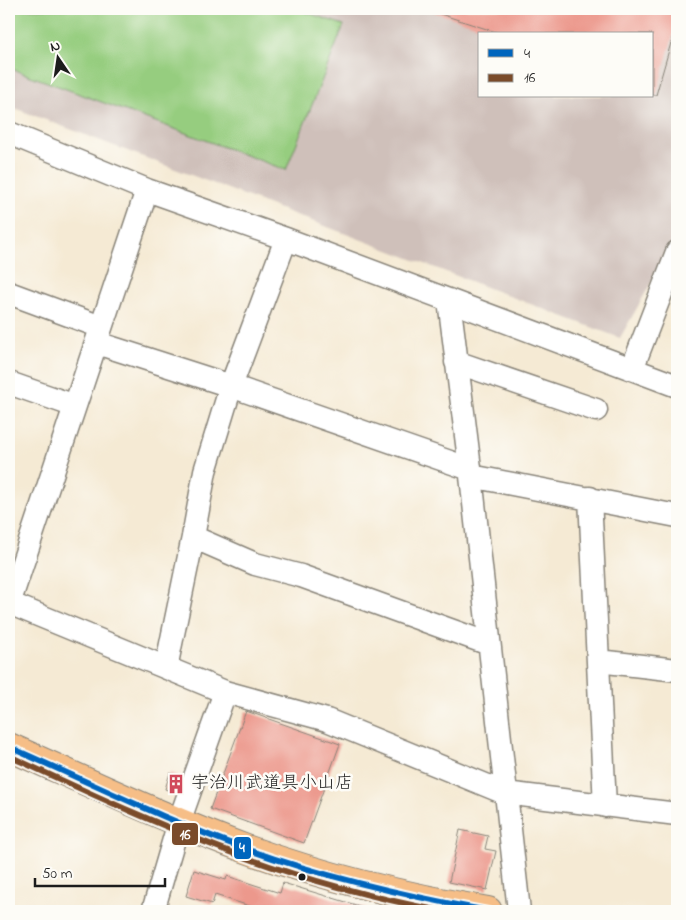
<svg xmlns="http://www.w3.org/2000/svg" width="686" height="920" font-family="'Indie Flower','Klee One',sans-serif">
  <style>
    .industrial { fill: #cfc0ba; fill-rule: evenodd }
    .green { fill: #96cd7f; stroke: #59744e }
    .building { fill: #ec988c }
    .lines { fill: none; stroke-linecap: round; stroke-linejoin: round }
    .minor-casing { stroke: #888378; stroke-width: 25 }
    .major-casing { stroke: #888378; stroke-width: 30 }
    .minor { stroke: #fff; stroke-width: 22 }
    .major { stroke: #f6be87; stroke-width: 28 }
    .bus-1-casing { stroke: #fdfcf7; stroke-width: 10 }
    .bus-2-casing { stroke: #fdfcf7; stroke-width: 10 }
    .bus-1 { stroke: #0065bd; stroke-width: 6 }
    .bus-2 { stroke: #7a4b2a; stroke-width: 6 }
    .bus-dot { fill: #1c1c1c; stroke: #fdfcf7; stroke-width: 2 }
    .labels { text-anchor: middle; dominant-baseline: central; stroke-width: 5; stroke-linejoin: round; paint-order: stroke }
    .poi-label { font-size: 18px; fill: #1c1c1c; stroke: #fdfcf7; text-anchor: start }
    .line-badge { stroke: #fdfcf7; stroke-width: 2 }
    .badge-label { font-size: 14px; text-anchor: middle; font-weight: bold; fill: #fff }
  </style>
  <rect width="100%" height="100%" fill="#fdfcf7"/>
  <filter id="ink" filterUnits="userSpaceOnUse"><feTurbulence type="fractalNoise" baseFrequency=".02" numOctaves="2"/><feDisplacementMap in="SourceGraphic" scale="10" xChannelSelector="R" yChannelSelector="G"/><feConvolveMatrix kernelMatrix="1 2 1 2 8 2 1 2 1" color-interpolation-filters="sRGB"/></filter>
  <filter id="wash" filterUnits="userSpaceOnUse"><feTurbulence type="fractalNoise" baseFrequency=".0096" numOctaves="4" result="noise"/><feDisplacementMap in="SourceGraphic" scale="20" xChannelSelector="R" yChannelSelector="G"/><feGaussianBlur stdDeviation="1.12" result="paint"/><feColorMatrix in="noise" values="0 0 0 0 0 0 0 0 0 0 0 0 0 0 0 0 0 1.4 0 .05"/><feComposite in="paint" operator="in"/></filter>
  <g filter="url(#wash)">
    <rect width="100%" height="100%" fill="#f5ead4"/>
    <path class="industrial" d="M9 9H677V237L620 338 9 106ZM480 34H652V96H480Z"/>
    <path class="green" d="M9 9H296L344 25 286 170 9 68Z"/>
    <g id="blocks">
      <path class="building" d="M434 9H677V22L656 95H652V34H502L434 12Z
        M246 711 340 744 304 843 210 809Z
        M170 773 181 777 175 793 165 789Z
        M460 830 488 836 485 849 496 851 487 890 449 882Z
        M194 870 226 880 227 876 280 893 283 883 366 908 365 911H265L215 895 212 904 186 896Z"/>
    </g>
  </g>
  <g filter="url(#ink)">
    <use href="#blocks" fill-opacity="0" stroke="#888378" stroke-width="1"/>
    <g class="lines">
      <defs>
        <path id="minor" d="M9 133 147 190 286 239 677 386
          M9 293 101 327
          M449 300 471 476 519 911
          M97 343 231 386 470 469
          M456 362 596 410
          M632 369 677 252
          M9 383 75 406
          M471 476 677 516
          M590 498 605 806
          M193 537 255 564 301 576 489 644
          M9 603 225 692 327 720 505 793 677 814
          M9 604 147 190
          M598 661 677 670
          M166 668 193 537 205 471 231 386 286 239
          M153 911 179 822 225 692"/>
        <path id="major" d="M9 747C88 782 168 820 249 850 327 878 406 897 488 911"/>
      </defs>
      <use href="#minor" class="minor-casing"/>
      <use href="#major" class="major-casing"/>
      <use href="#minor" class="minor"/>
      <use href="#major" class="major"/>
      <defs>
        <path id="bus-1" d="M9 747C89 782 167 821 249 850 327 878 407 896 488 911"/>
        <path id="bus-2" d="M9 756C87 792 166 829 247 858 310 881 375 898 441 911"/>
      </defs>
      <use href="#bus-1" class="bus-1-casing"/>
      <use href="#bus-2" class="bus-2-casing"/>
      <use href="#bus-1" class="bus-1"/>
      <use href="#bus-2" class="bus-2"/>
    </g>
  </g>
  <defs>
    <symbol id="building-bare" viewBox="-9 -9 18 18"><path d="M-4-6H4V6H1V3H-1V6H-4ZM-2.5-4.3h1.7v1.8h-1.7ZM.8-4.3h1.7v1.8H.8ZM-2.5-1h1.7V.8h-1.7ZM.8-1h1.7V.8H.8Z" fill="#d1495b" stroke="#fdfcf7" stroke-width="2.5" paint-order="stroke"/></symbol>
  </defs>
  <g fill-rule="evenodd">
    <use href="#building-bare" x="162" y="770" width="28" height="28"/>
  </g>
  <circle class="bus-dot" cx="302" cy="877" r="4.5"/>
  <g class="labels">
    <g class="poi-label">
      <text x="191" y="784">宇治川武道具小山店</text>
    </g>
  </g>
  <g class="line-badge">
    <rect x="171" y="822" width="28" height="24" rx="5" fill="#7a4b2a"/>
    <rect x="233" y="836" width="19" height="24" rx="5" fill="#0065bd"/>
  </g>
  <g class="badge-label">
    <text x="185" y="839">16</text>
    <text x="242" y="852">4</text>
  </g>
  <rect width="686" height="920" fill="none" stroke="#fdfcf7" stroke-width="30"/>
  <rect x="478" y="32" width="175" height="65" fill="#fdfcf7" stroke="#a3a29f"/>
  <rect x="488" y="49" width="25" height="8" fill="#0065bd" stroke="#a3a29f"/>
  <text x="524" y="58" font-size="15" fill="#1c1c1c">4</text>
  <rect x="488" y="74" width="25" height="8" fill="#7a4b2a" stroke="#a3a29f"/>
  <text x="524" y="82" font-size="15" fill="#1c1c1c">16</text>
  <g transform="translate(58 58) rotate(347)" stroke="#fdfcf7" stroke-width="4" paint-order="stroke">
  <path d="M0-4L9 19L0 12L-9 19Z" fill="#1c1c1c"/>
  <text y="-8" font-size="14" font-weight="bold" text-anchor="middle" fill="#1c1c1c">N</text>
  </g>
  <path d="M35 878v8h130v-8" fill="none" stroke="#1c1c1c" stroke-width="2.5"/>
  <text x="42" y="878" font-size="15" fill="#1c1c1c" stroke="#fdfcf7" stroke-width="4" paint-order="stroke">50 m</text>
</svg>
